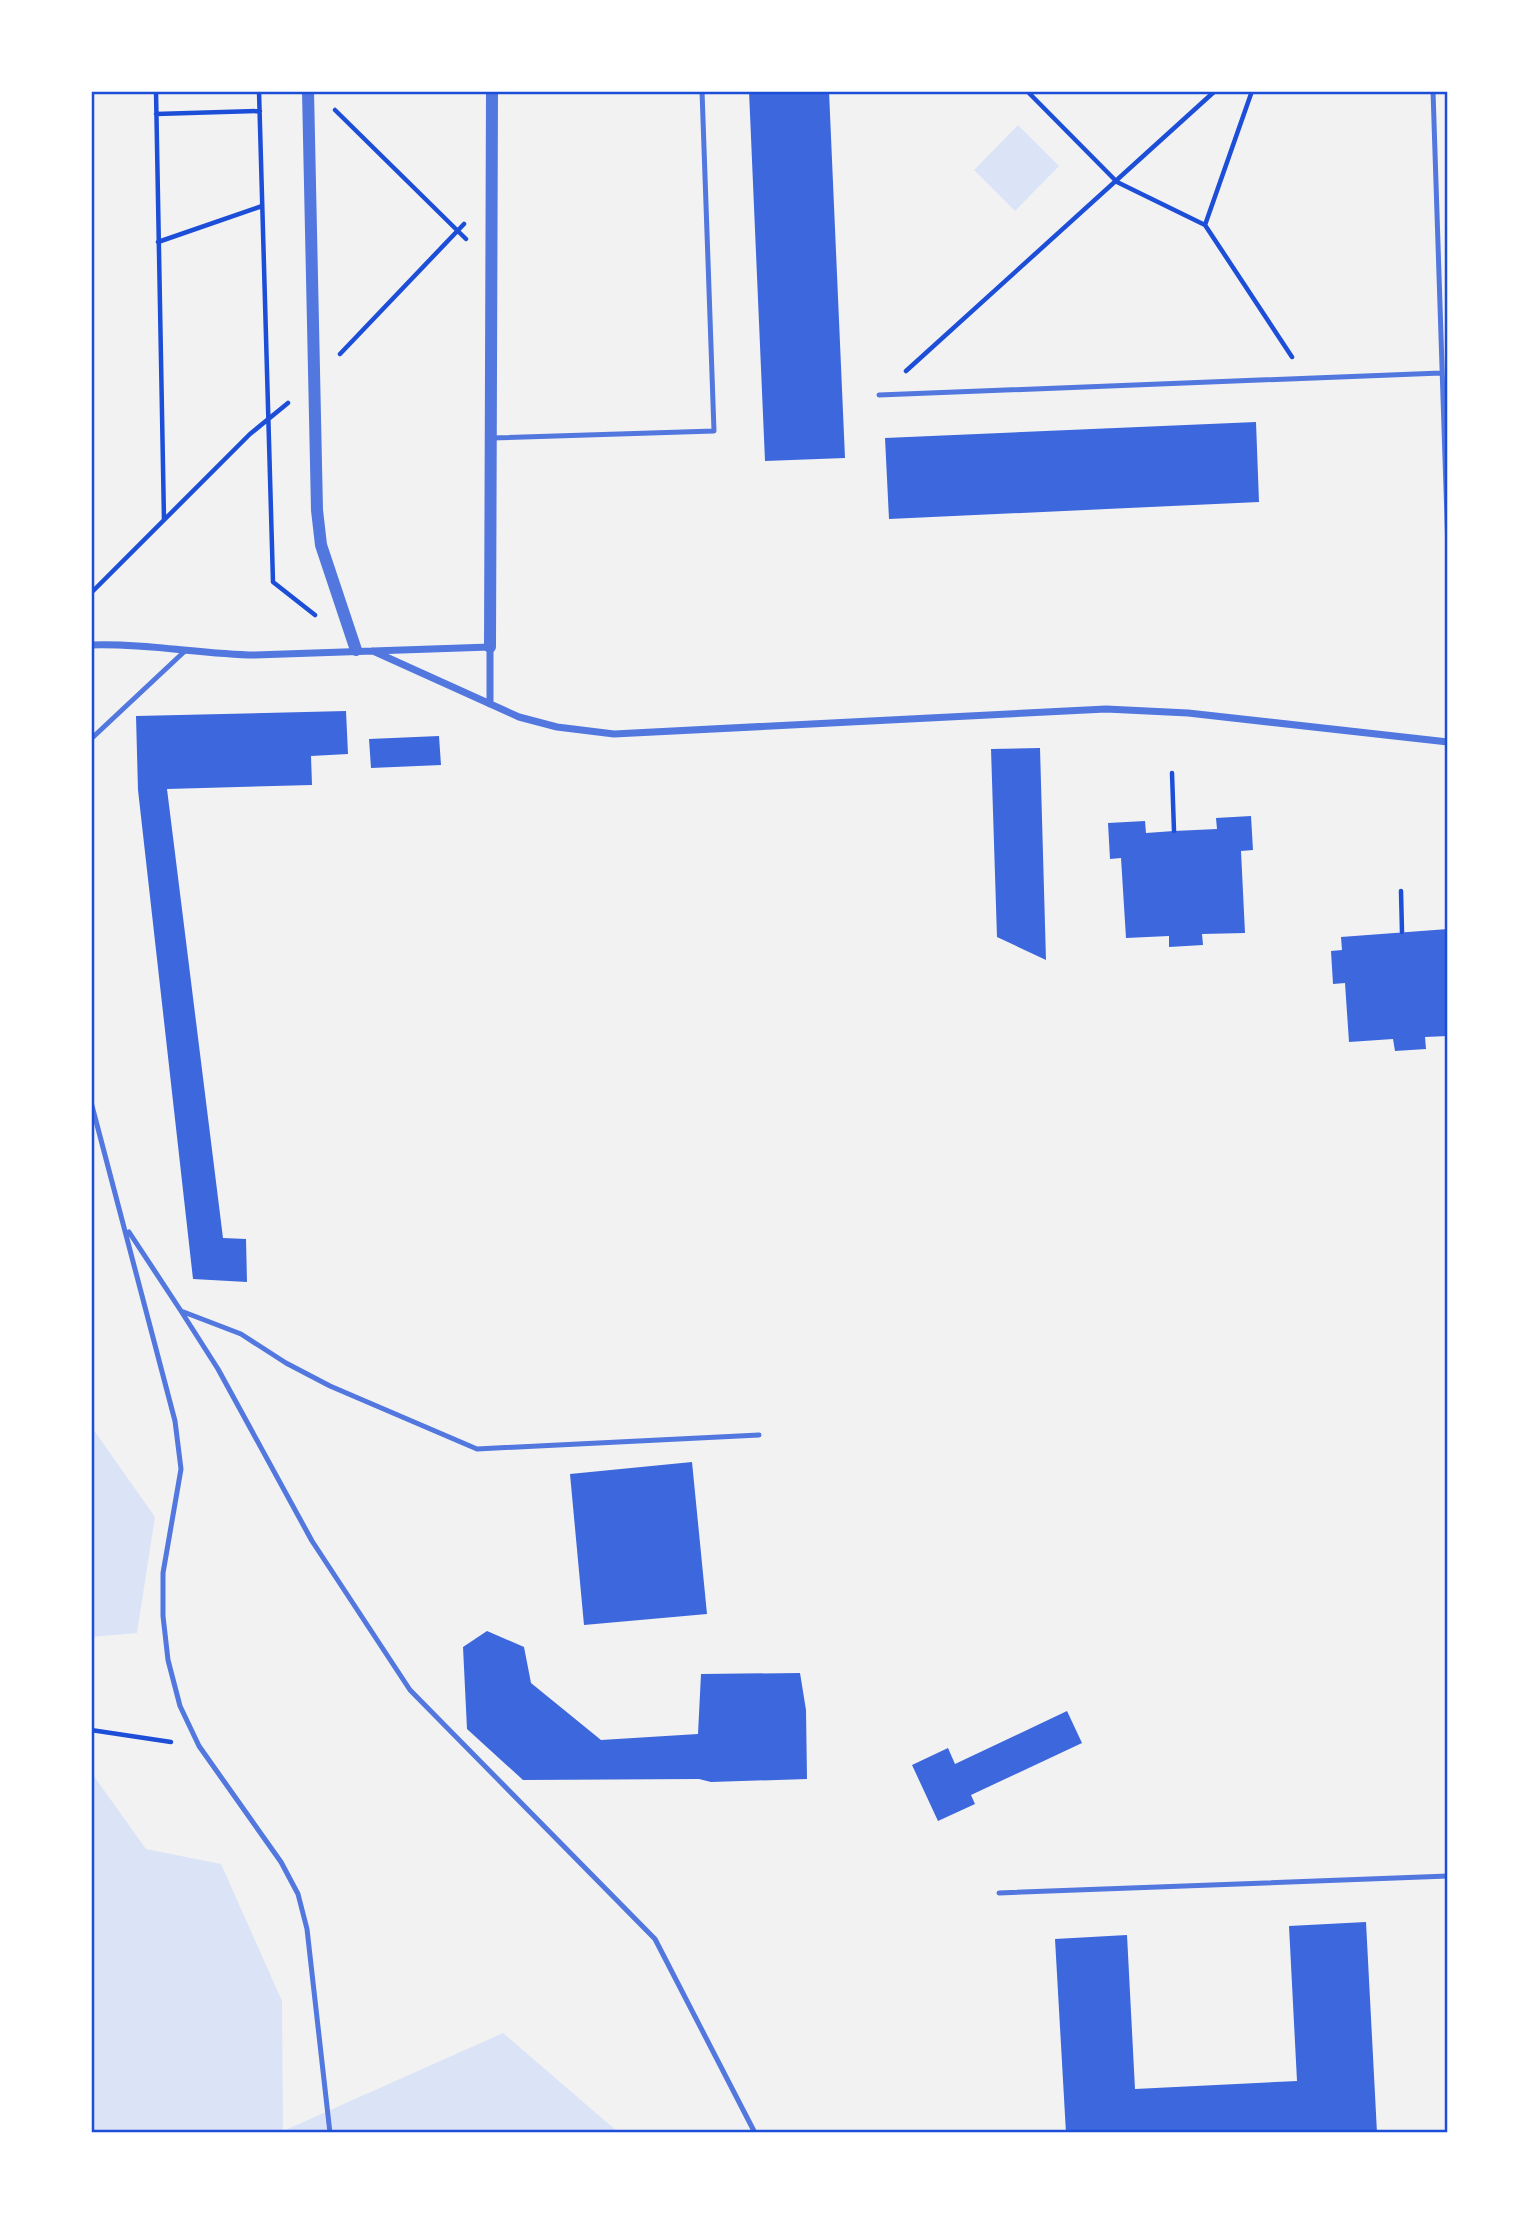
<svg xmlns="http://www.w3.org/2000/svg" width="1539" height="2224" font-family="Commissioner,sans-serif">
  <style>
    .green { fill: #dbe4f7 }
    .building { fill: #3d67dc }
    .lines { fill: none; stroke-linecap: round; stroke-linejoin: round }
    .path { stroke: #1d4ed8; stroke-width: 4.5 }
    .service { stroke: #5277de; stroke-width: 5 }
    .minor { stroke: #5277de; stroke-width: 7 }
    .tertiary { stroke: #5277de; stroke-width: 12 }
    .neatline { fill: none; stroke: #1d4ed8; stroke-width: 2.5 }
  </style>
  <rect width="100%" height="100%" fill="#f2f2f2"/>
  <path class="green" d="M1018 125 1059 166 1015 211 974 170Z
    M91 1426 155 1517 137 1633 91 1637Z
    M91 1772 146 1849 221 1864 282 2001 283 2131 503 2033 618 2132 91 2133Z"/>
  <path class="building" d="M749 91H829L845 458 765 461Z
    M1256 422 1259 502 889 519 885 438Z
    M346 711 348 754 311 756 312 785 167 789 223 1238 246 1239 247 1282 193 1279 138 790 136 716Z
    M439 736 441 765 371 768 369 739Z
    M1040 748 1046 960 997 937 991 749Z
    M1251 816 1253 850 1241 851 1245 933 1202 934 1203 945 1169 947V936L1126 938 1121 858 1110 859 1108 823 1145 821 1146 833 1174 831 1217 829 1216 818Z
    M1448 929V1036L1425 1037 1426 1049 1395 1051 1393 1039 1349 1042 1345 983 1333 984 1331 951 1342 950 1341 937Z
    M692 1462 707 1614 584 1625 570 1474Z
    M487 1631 524 1647 531 1683 601 1740 698 1734 701 1674 800 1673 806 1710 807 1779 711 1782 699 1779 523 1780 467 1729 463 1647Z
    M1067 1711 1082 1743 971 1795 975 1804 938 1821 912 1765 948 1748 955 1764Z
    M1366 1922 1377 2133H1066L1055 1939 1127 1935 1135 2089 1297 2081 1289 1926Z"/>
  <g class="lines">
    <path class="path" d="M156 91 164 520
      M259 91 273 582 315 615
      M1027 91 1117 182 1205 225 1292 357
      M335 110 466 239
      M156 114 260 111
      M1205 225 1252 91
      M158 242 262 206
      M340 354 464 224
      M906 371 1215 91
      M91 593 250 434 288 403
      M1172 773 1174 831
      M1401 891 1402 932
      M91 1730 171 1742"/>
    <path class="service" d="M1433 91 1448 550
      M879 395 1441 373
      M491 438 714 431 702 91
      M91 739 186 650
      M91 1102 175 1421 181 1469 163 1573V1616L168 1660 180 1706 199 1746 281 1862 298 1894 307 1929 330 2133
      M129 1232 181 1311 241 1334 286 1363 330 1386 477 1449 759 1435
      M181 1311 218 1369 312 1541 410 1690 655 1939 755 2133
      M999 1893 1448 1876"/>
    <path class="minor" d="M91 645C146 643 200 654 255 655L490 647V704
      M373 651 519 717 557 727 614 734 1106 709 1188 713 1448 742"/>
    <path class="tertiary" d="M308 91 317 510 321 545 356 650
      M490 647 492 91"/>
  </g>
  <rect width="1539" height="2224" fill="none" stroke="#ffffff" stroke-width="186"/>
  <rect x="93" y="93" width="1353" height="2038" class="neatline"/>
</svg>
